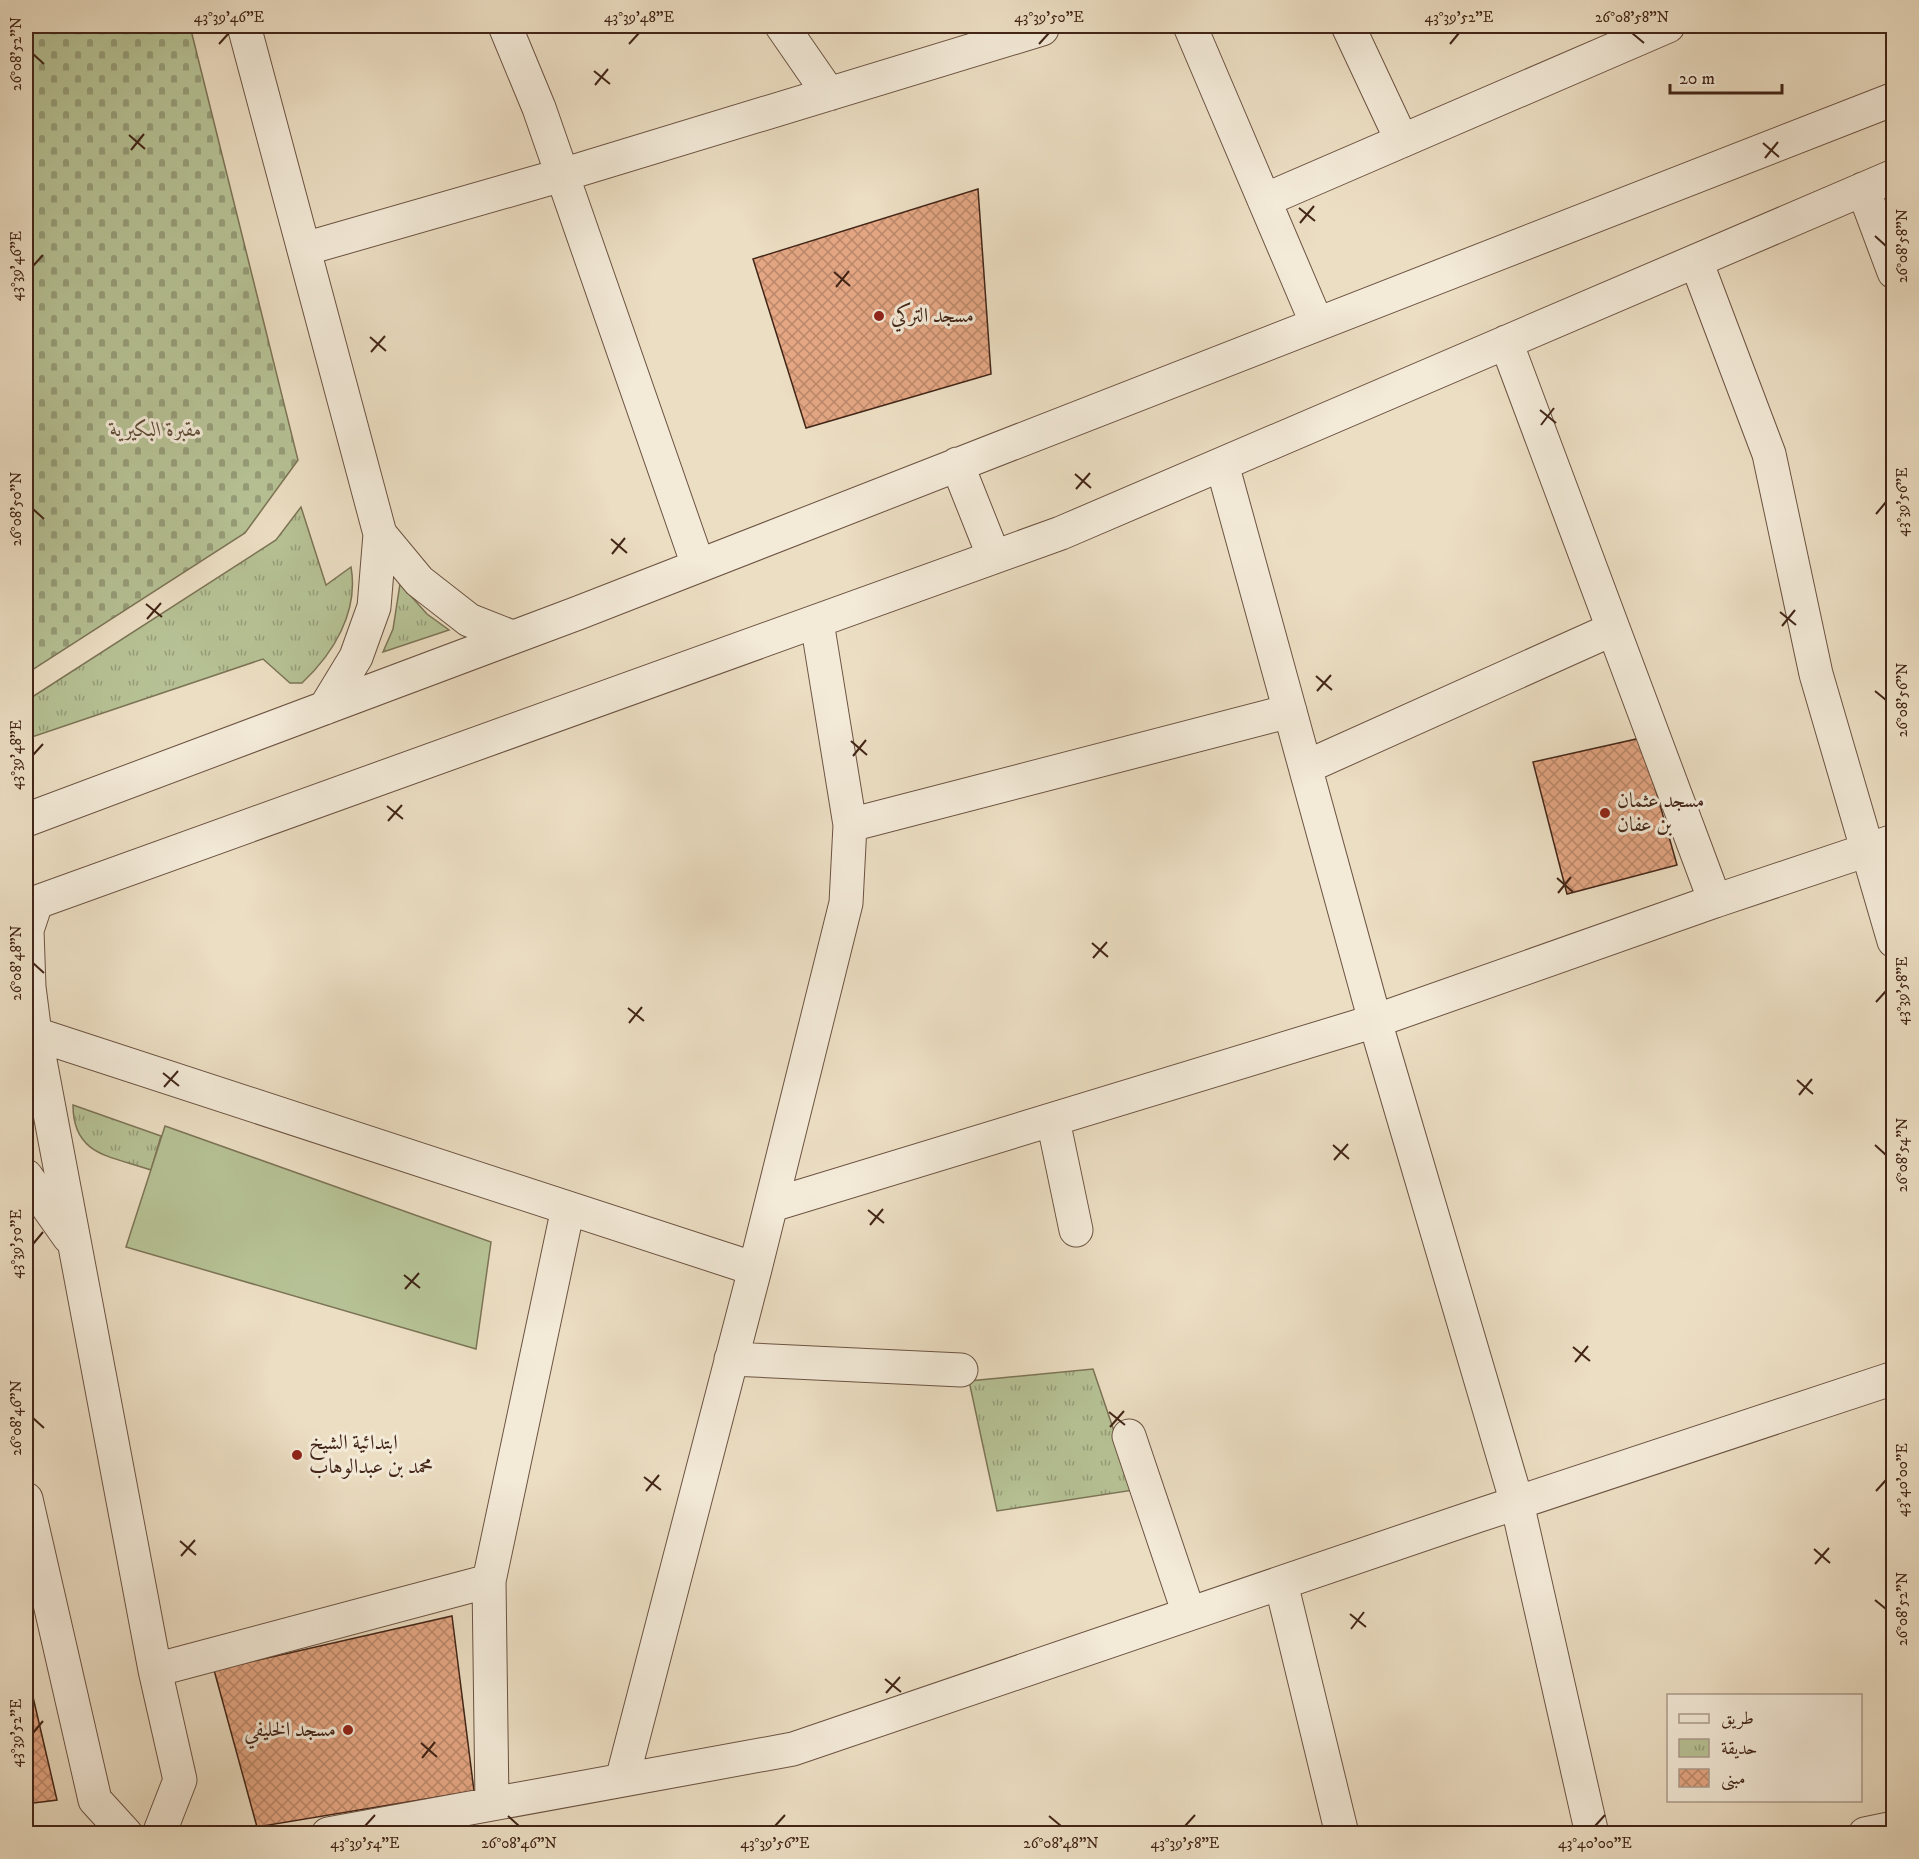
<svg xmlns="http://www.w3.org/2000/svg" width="1919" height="1859" font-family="'IM FELL DW Pica',Amiri,serif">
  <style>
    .cemetery { fill: url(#cemetery-stones); stroke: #7c7456; stroke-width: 1.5 }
    .park { fill: url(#park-tufts); stroke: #7c7456; stroke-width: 1.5 }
    .garden { fill: #b6c295; stroke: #7c7456; stroke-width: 1.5 }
    .building { fill: url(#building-cross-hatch); stroke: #422517; stroke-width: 1.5 }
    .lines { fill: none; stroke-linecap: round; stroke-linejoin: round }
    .minor-casing { stroke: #6c5342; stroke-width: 35 }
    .minor { stroke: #f3ead8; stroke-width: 33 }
    .ticks { fill: none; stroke: #422517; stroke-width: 2 }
    .poi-dot { fill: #8f2418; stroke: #f3ead8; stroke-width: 2 }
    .labels { text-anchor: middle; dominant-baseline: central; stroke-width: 6; stroke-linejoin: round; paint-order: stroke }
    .poi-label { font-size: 21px; fill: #422517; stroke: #f3ead8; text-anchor: start }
    .park-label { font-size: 21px; font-style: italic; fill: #5f4c36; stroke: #f3ead8 }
    .neatline { fill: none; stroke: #422517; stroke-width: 2 }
    .ticks-label { font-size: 15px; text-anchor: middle; fill: #422517 }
  </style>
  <defs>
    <pattern id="cemetery-stones" width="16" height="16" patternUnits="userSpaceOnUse" patternTransform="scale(1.5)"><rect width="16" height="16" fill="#b6c295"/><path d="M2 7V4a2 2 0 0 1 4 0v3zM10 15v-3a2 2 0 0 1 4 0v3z" fill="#969d79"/></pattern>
    <pattern id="park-tufts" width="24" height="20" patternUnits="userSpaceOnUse" patternTransform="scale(1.5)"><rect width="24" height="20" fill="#b6c295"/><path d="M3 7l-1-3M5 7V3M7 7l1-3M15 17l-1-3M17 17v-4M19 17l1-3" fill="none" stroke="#969d79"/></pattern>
    <pattern id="building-cross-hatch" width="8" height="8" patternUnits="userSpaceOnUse" patternTransform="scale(1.5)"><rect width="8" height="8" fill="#e4a683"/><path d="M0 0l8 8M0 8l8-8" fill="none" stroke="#ba876a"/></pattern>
  </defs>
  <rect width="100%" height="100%" fill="#ecdec3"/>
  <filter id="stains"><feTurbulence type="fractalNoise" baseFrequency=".00333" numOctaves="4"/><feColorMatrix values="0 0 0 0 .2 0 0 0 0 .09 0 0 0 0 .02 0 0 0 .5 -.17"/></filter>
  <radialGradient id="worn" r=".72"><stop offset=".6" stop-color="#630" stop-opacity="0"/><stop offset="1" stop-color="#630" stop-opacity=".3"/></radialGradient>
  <path class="cemetery" d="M26 26H190L298 460 245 533 26 674Z"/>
  <path class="park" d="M301 507 326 585 351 567C359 612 333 654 302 683H290L263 659 26 739V701L276 540Z
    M400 584 427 614 449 630 383 652 393 629Z
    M73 1105 161 1136 151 1170C111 1156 73 1156 73 1105Z
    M1093 1369 1134 1490 997 1511 969 1381Z"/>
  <path class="garden" d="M165 1126 491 1242 476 1349 126 1247Z"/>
  <path class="building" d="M978 189 991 374 806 428 753 259Z
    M1641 738 1677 865 1567 894 1533 762Z
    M452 1616 474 1791 257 1827 214 1670Z
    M26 1667 57 1800 26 1804Z"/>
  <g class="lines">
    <defs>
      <path id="minor" d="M244 26 380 534 374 607 356 657 325 708
        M505 26 539 108 698 565
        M782 26 829 94
        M1190 26 1317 324
        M1348 26 1402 141
        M1863 189 1894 272
        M1265 200 1668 26
        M304 249 562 175 1042 29
        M1696 261 1769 454 1816 674 1894 941
        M957 464 994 557
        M1222 464 1375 1021 1517 1503 1592 1834
        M380 534 419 581 469 620 512 637
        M1306 767 1613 629
        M26 820 578 613 1894 99
        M850 825 1290 711
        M1715 901 1894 841
        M36 903 27 930 29 987 35 1034 155 1670 180 1780 159 1834
        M26 906 1061 533 1894 176
        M35 1034 755 1269
        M1053 1120 1076 1230
        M26 1176 69 1237
        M772 1205 1375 1021 1715 901 1506 342
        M731 1359 961 1370
        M1129 1436 1189 1614
        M26 1499 95 1800 126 1834
        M1281 1583 1342 1834
        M155 1670 489 1581
        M622 1780 755 1269 846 903 850 825 817 622
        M492 1804 489 1581 568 1208
        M328 1834 793 1749 1477 1516 1894 1378
        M1865 1834 1894 1828"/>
    </defs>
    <use href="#minor" class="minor-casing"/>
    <use href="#minor" class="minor"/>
  </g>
  <path class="ticks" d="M1632 33 1644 43M219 44 229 33M629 44 639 33M1039 44 1049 33M1450 44 1459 33M33 54 44 64M594 71 610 84M595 85 608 69M129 135 145 149M1763 143 1779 157M131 150 144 134M1765 158 1778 142M1299 208 1315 221M1300 223 1314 206M1875 236 1886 246M33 266 43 255M834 272 850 286M836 287 849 271M370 337 386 351M371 352 385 336M1540 410 1556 423M1541 425 1554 408M1075 474 1091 488M1076 489 1090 473M33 509 44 519M1876 514 1886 502M611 539 627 553M612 554 625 538M146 604 162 617M1780 612 1796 625M147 619 161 603M1782 626 1795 610M1316 676 1332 690M1317 691 1331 675M1875 691 1886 700M851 741 867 755M33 755 43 744M853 756 866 740M387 806 403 819M388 821 402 805M1557 878 1573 892M1558 893 1571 877M1092 943 1108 957M1093 958 1107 942M33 963 44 973M1876 1002 1886 991M628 1008 644 1021M629 1023 642 1007M163 1073 179 1086M1797 1080 1813 1094M164 1087 178 1071M1799 1095 1812 1079M1333 1145 1349 1159M1875 1145 1886 1155M1334 1160 1348 1144M868 1210 884 1223M870 1225 883 1209M33 1244 43 1232M404 1275 420 1288M405 1289 419 1273M1573 1347 1590 1361M1575 1362 1588 1346M1109 1412 1125 1425M33 1418 44 1428M1110 1427 1124 1411M644 1477 661 1490M646 1491 659 1475M1876 1491 1886 1480M180 1541 196 1555M1814 1549 1830 1563M181 1556 195 1540M1815 1564 1829 1548M1875 1600 1886 1609M1350 1614 1366 1627M1351 1629 1364 1612M885 1679 901 1692M886 1693 900 1677M33 1733 43 1721M421 1743 437 1757M422 1758 435 1742M508 1816 519 1826M1049 1816 1061 1826M365 1826 375 1815M775 1826 785 1815M1185 1826 1195 1815M1595 1826 1605 1815"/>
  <g class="poi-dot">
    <circle cx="879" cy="316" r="6"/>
    <circle cx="1605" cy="813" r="6"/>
    <circle cx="297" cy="1455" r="6"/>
    <circle cx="348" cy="1730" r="6"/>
  </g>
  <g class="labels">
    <g class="poi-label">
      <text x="891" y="316">مسجد التركي</text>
      <text x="1617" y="801">مسجد عثمان<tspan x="1617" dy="24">بن عفان</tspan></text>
      <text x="309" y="1443">ابتدائية الشيخ<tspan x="309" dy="24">محمد بن عبدالوهاب</tspan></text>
      <text x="336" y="1730" text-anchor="end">مسجد الخليفي</text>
    </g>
    <g class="park-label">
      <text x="156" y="430">مقبرة البكيرية</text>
    </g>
  </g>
  <rect width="1919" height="1859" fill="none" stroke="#ecdec3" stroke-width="66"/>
  <rect x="1667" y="1694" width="195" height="108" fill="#f3ead8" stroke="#ac9b8b" stroke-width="1.5"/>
  <rect x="1679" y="1714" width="30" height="9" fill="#f3ead8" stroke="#ac9b8b" stroke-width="1.5"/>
  <text x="1721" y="1724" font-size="18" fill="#422517">طريق</text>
  <rect x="1679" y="1739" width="30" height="18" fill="url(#park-tufts)" stroke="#ac9b8b" stroke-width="1.5"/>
  <text x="1721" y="1754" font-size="18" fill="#422517">حديقة</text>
  <rect x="1679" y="1769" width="30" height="18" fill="url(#building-cross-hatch)" stroke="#ac9b8b" stroke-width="1.5"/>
  <text x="1721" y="1784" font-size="18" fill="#422517">مبنى</text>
  <path d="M1670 84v9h112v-9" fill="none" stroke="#422517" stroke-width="3"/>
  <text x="1679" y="84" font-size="18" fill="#422517" stroke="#f3ead8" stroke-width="4.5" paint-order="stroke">20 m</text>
  <rect x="33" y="33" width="1853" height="1793" class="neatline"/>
  <g class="ticks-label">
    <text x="229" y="22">43°39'46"E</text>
    <text x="639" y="22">43°39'48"E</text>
    <text x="1049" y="22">43°39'50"E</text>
    <text x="1459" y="22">43°39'52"E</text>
    <text x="1632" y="22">26°08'58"N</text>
    <text transform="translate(16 54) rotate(-90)" y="5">26°08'52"N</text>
    <text transform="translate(1902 246) rotate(-90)" y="5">26°08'58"N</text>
    <text transform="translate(16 266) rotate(-90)" y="5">43°39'46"E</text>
    <text transform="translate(1902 502) rotate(-90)" y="5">43°39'56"E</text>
    <text transform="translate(16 509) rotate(-90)" y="5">26°08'50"N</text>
    <text transform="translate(1902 700) rotate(-90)" y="5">26°08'56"N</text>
    <text transform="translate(16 755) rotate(-90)" y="5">43°39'48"E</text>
    <text transform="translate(16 963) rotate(-90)" y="5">26°08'48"N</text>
    <text transform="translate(1902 991) rotate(-90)" y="5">43°39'58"E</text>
    <text transform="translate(1902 1155) rotate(-90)" y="5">26°08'54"N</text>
    <text transform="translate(16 1244) rotate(-90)" y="5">43°39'50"E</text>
    <text transform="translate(16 1418) rotate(-90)" y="5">26°08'46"N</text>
    <text transform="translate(1902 1480) rotate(-90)" y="5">43°40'00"E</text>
    <text transform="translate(1902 1609) rotate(-90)" y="5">26°08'52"N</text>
    <text transform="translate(16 1733) rotate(-90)" y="5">43°39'52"E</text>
    <text x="365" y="1848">43°39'54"E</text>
    <text x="519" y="1848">26°08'46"N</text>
    <text x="775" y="1848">43°39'56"E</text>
    <text x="1061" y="1848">26°08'48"N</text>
    <text x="1185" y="1848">43°39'58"E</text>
    <text x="1595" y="1848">43°40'00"E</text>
  </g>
  <rect width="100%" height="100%" filter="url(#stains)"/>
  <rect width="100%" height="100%" fill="url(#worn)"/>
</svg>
